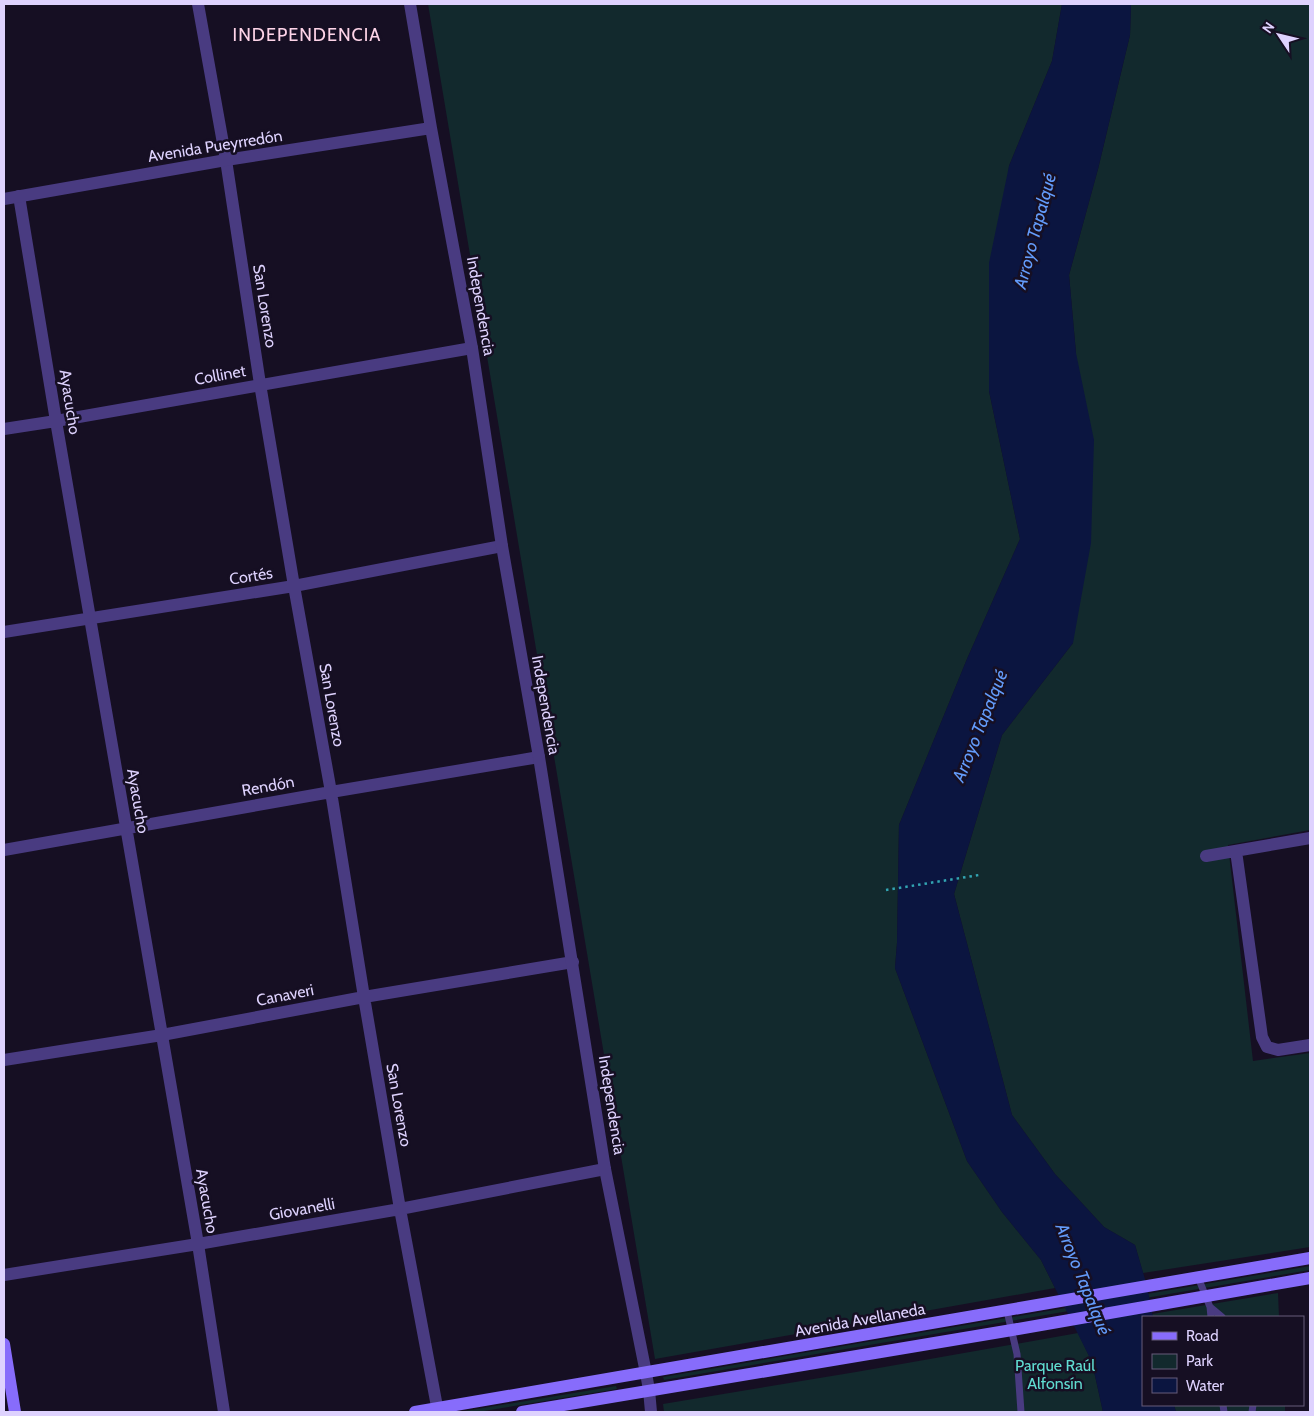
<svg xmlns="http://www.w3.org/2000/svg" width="1314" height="1416" font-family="Cabin,sans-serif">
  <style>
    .green { fill: #12292d }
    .water { fill: #0b1540 }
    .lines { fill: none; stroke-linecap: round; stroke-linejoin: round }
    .path { stroke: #32a4b2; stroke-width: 2.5; stroke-dasharray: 2.5 4; stroke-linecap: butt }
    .service { stroke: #493b81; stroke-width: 7 }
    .minor { stroke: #493b81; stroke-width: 12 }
    .tertiary { stroke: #493b81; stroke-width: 12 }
    .secondary { stroke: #876cfb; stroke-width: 12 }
    .labels { text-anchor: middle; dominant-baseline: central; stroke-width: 5; stroke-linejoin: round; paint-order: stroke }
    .street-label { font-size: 16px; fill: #ded2fe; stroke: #160f23 }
    .park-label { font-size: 16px; fill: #60dcd1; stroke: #160f23 }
    .neighbourhood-label { font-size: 18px; letter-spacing: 1px; fill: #fed4e8; stroke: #160f23 }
    .water-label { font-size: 18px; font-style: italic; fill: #639bfa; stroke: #160f23 }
  </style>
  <rect width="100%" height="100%" fill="#160f23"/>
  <path class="green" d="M428 4H1062L1052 61 1009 166 989 391 1020 539 967 659 899 825 897 943 895 968 967 1161 1002 1212 1041 1260 1055 1288 655 1359Z
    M1131 4H1310V830L1228 845 1253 1061 1310 1053V1247L1143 1273 1135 1245 1104 1227 1055 1174 1012 1115 954 894 1002 735 1073 643 1076 353 1069 275 1098 169 1130 35Z
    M1310 1266V1270L664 1380 663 1377Z
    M1278 1293 1279 1317H1153L1152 1314Z
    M1078 1333 1092 1362 1103 1412H664L663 1404 856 1372Z
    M616 1386 617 1389 478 1412H459Z
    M1174 1405H1285V1412H1176Z"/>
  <path class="water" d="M1062 4H1131L1130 35 1098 169 1069 275 1076 353 1094 440 1091 543 1073 643 1002 735 954 894 1012 1115 1055 1174 1104 1227 1135 1245 1147 1286 1153 1317H1143V1405H1174L1176 1412H1103L1092 1362 1041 1260 1002 1212 967 1161 895 968 897 943 899 825 967 659 1020 539 989 391V263L1009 166 1052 61Z"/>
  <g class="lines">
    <path class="path" d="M886 890 979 875"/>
    <path class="service" d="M1198 1277 1210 1307
      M1007 1311 1017 1354 1021 1412
      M1211 1317 1210 1307 1222 1317
      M1223 1405 1224 1412
      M1252 1412 1253 1405"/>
    <path class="minor" d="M198 4 226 160 260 384 294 586 331 792 364 997 400 1209 438 1412
      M19 196 56 421 198 1244 224 1412
      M4 429 56 421 472 348
      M4 632 294 586 502 546
      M4 850 331 792 539 757
      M1236 851 1262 1037 1267 1047 1278 1050 1310 1045
      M1206 856 1310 838
      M4 1060 162 1035 364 997 573 962
      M4 1275 198 1244 400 1209 605 1169
      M649 1390 651 1412"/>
    <path class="tertiary" d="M410 4 431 128 472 348 502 546 539 757 605 1169 646 1373 649 1390
      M4 199 226 160 431 128"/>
    <path class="secondary" d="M4 1344 15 1412
      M415 1412 1310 1258
      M522 1412 1012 1330 1310 1278"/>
  </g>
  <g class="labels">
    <g class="street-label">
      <text transform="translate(215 146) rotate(-9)">Avenida Pueyrredón</text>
      <text transform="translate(265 306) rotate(81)">San Lorenzo</text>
      <text transform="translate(481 306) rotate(80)">Independencia</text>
      <text transform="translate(220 375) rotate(-10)">Collinet</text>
      <text transform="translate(70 402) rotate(81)">Ayacucho</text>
      <text transform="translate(251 576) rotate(-9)">Cortés</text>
      <text transform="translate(332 705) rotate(80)">San Lorenzo</text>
      <text transform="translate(546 705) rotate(80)">Independencia</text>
      <text transform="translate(268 786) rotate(-10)">Rendón</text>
      <text transform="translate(138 801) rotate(80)">Ayacucho</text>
      <text transform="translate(285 995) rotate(-11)">Canaveri</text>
      <text transform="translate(399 1105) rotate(80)">San Lorenzo</text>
      <text transform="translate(612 1105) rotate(81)">Independencia</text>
      <text transform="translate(207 1201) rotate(80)">Ayacucho</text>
      <text transform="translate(302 1209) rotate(-10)">Giovanelli</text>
      <text transform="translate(860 1320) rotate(-10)">Avenida Avellaneda</text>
    </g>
    <g class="park-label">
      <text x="1055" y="1365">Parque Raúl<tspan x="1055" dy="18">Alfonsín</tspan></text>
    </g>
    <g class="neighbourhood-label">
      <text x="307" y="35">INDEPENDENCIA</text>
    </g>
    <g class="water-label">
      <text transform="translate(1035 231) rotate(-75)">Arroyo Tapalqué</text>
      <text transform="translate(980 726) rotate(-68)">Arroyo Tapalqué</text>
      <text transform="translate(1083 1279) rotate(68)">Arroyo Tapalqué</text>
    </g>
  </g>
  <rect width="1314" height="1416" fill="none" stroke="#ded2fe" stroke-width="10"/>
  <rect x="1142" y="1316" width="162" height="90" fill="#160f23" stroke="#665d7b"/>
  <rect x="1152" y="1332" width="25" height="8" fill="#876cfb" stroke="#665d7b"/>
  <text x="1186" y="1341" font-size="15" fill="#ded2fe">Road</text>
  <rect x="1152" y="1354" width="25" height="15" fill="#12292d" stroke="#665d7b"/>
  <text x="1186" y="1366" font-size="15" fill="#ded2fe">Park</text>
  <rect x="1152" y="1378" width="25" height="15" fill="#0b1540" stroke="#665d7b"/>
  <text x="1186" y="1391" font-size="15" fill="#ded2fe">Water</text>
  <g transform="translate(1279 35) rotate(305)" stroke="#160f23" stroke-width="4" paint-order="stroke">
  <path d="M0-4L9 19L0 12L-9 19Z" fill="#ded2fe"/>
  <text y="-8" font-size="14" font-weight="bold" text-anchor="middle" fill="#ded2fe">N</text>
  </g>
</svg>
